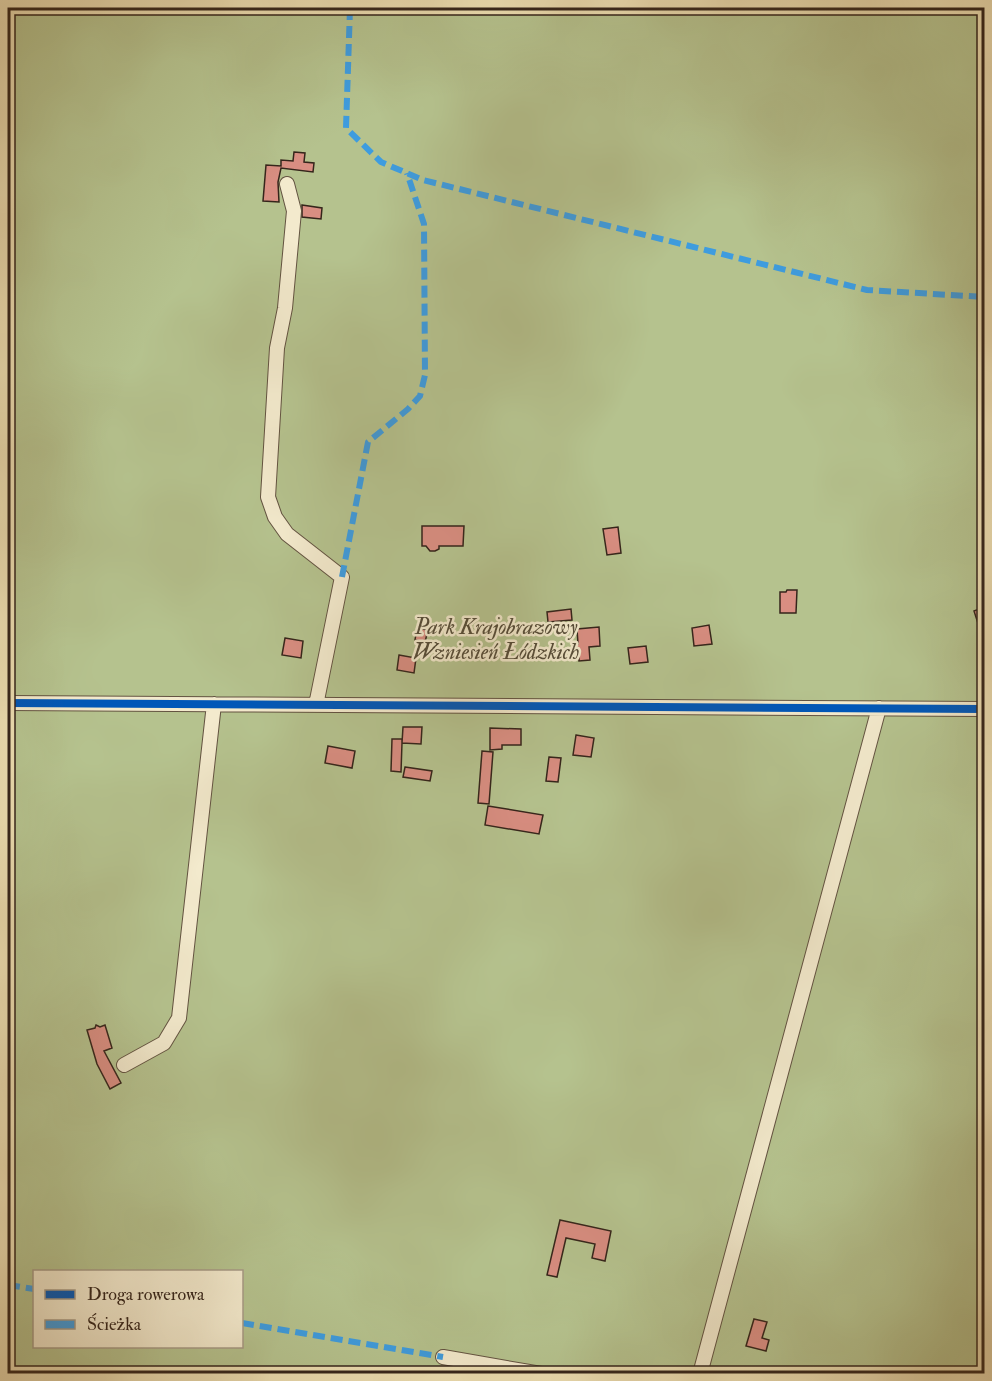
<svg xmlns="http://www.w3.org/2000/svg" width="992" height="1381" font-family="'IM FELL Double Pica',serif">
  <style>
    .green { fill: #b5c28e; stroke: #757454; stroke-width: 1.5; fill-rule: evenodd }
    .building { fill: #d98e82; stroke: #35251b; stroke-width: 1.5 }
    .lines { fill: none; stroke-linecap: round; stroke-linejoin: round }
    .minor-casing { stroke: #635341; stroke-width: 16 }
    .minor { stroke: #f3eacd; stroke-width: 14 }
    .quiet { stroke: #3e9cdf; stroke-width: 6; stroke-dasharray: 12 6; stroke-linecap: butt }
    .cycleway-casing { stroke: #f3eacd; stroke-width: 11 }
    .cycleway { stroke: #0057b8; stroke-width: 8 }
    .labels { text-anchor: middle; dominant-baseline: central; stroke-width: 5; stroke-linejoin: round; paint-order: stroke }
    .park-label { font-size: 22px; font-style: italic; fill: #554c38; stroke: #f3eacd }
  </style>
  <rect width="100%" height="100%" fill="#ecdeb2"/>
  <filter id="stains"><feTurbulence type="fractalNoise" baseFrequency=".00333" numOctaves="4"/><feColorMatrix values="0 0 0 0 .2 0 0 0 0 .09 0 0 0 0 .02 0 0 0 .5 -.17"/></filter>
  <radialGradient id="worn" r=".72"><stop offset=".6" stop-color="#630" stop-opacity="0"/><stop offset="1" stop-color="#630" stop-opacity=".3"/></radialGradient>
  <path class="green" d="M8 8H984V1373H8ZM34 1272H242V1346H34Z"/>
  <path class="building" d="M294 152 305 153 304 162 314 163 313 172 281 168 278 182 279 202 263 201 266 165 281 166V160L293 161Z
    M302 205 322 208 321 219 302 217Z
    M422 526H464L463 546H439V549L435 551H430L426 546H422Z
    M618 527 621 553 607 555 603 529Z
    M787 590H797L796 613H780V592H786Z
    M982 608 984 616 983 639 974 611Z
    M571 609 572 620 548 622 547 612Z
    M709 625 712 644 694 646 692 628Z
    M599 627 600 646 589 647 590 660 579 661V654L572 655V644H578L577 629Z
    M417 628 428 630 425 642 415 640Z
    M285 638 303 641 301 658 282 655Z
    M646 646 648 662 630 664 628 648Z
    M399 655 416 658 414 673 397 670Z
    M403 727H422L421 744 402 743 401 772 391 771 392 739H402V743Z
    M490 728 521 729V745H502V749L490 750Z
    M576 735 594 738 591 757 573 755Z
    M328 746 355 751 352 768 325 763Z
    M482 751 493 752 489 804 478 803Z
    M549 757 561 758 558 782 546 781Z
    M405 767 432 771 430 781 403 777Z
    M488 806 543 815 539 834 485 825Z
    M96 1025 100 1027 105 1025 112 1048 104 1051 121 1083 110 1089 97 1064 87 1030 95 1028Z
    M560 1220 611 1231 605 1261 592 1258 595 1244 566 1238 557 1277 547 1275Z
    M754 1319 767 1322 762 1338 769 1340 766 1351 746 1346Z"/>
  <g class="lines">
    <defs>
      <path id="minor" d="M287 184 294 211 285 308 277 348 268 497 275 517 287 534 342 577 316 705
        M8 703 984 709
        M124 1065 164 1043 179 1018 214 704
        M443 1357 541 1374
        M700 1374 879 708"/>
    </defs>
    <use href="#minor" class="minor-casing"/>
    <use href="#minor" class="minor"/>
    <path class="quiet" d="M350 8 346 128 381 162 423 180 867 290 984 297
      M342 577 368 442 408 409 420 396 425 375 424 224 407 173
      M8 1285 34 1289
      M242 1323 443 1357"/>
    <defs>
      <path id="cycleway" d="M8 703 984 709"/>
    </defs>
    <use href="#cycleway" class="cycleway-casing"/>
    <use href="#cycleway" class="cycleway"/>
  </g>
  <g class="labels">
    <g class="park-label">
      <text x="496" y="627">Park Krajobrazowy<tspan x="496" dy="25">Wzniesień Łódzkich</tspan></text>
    </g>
  </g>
  <rect width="992" height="1381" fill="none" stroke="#ecdeb2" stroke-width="30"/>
  <rect x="9" y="9" width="974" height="1363" fill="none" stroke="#35251b" stroke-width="3"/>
  <rect x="15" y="15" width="962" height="1351" fill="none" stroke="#35251b" stroke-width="1.5"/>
  <rect x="33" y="1270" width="210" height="78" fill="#f3eacd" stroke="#a79b86" stroke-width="1.5"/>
  <rect x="45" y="1290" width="30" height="9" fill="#0057b8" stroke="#a79b86" stroke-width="1.5"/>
  <text x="87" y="1300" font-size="18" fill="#35251b">Droga rowerowa</text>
  <rect x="45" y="1320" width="30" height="9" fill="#3e9cdf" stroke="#a79b86" stroke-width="1.5"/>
  <text x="87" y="1330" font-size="18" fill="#35251b">Ścieżka</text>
  <rect width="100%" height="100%" filter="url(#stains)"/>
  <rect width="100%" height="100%" fill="url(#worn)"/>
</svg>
